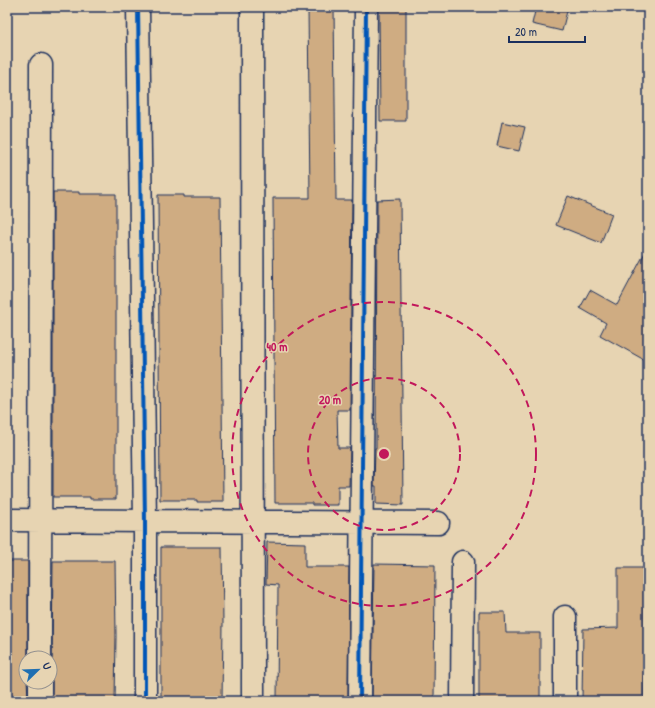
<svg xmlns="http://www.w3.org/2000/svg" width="655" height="708" font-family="'Patrick Hand',sans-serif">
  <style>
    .building { fill: #cfac82; stroke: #1b2f5e }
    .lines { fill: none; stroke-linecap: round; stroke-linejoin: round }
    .minor-casing { stroke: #1b2f5e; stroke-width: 25 }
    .minor { stroke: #e7d4b2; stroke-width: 22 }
    .cycleway-casing { stroke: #e7d4b2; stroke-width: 6 }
    .cycleway { stroke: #0057b8; stroke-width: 4 }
    .ring { fill: none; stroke: #c2185b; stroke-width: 2; stroke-dasharray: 7 5 }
    .centre { fill: #c2185b; stroke: #e7d4b2; stroke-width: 2 }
    .ring-label { font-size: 12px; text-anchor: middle; font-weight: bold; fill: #c2185b; stroke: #e7d4b2; stroke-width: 3; stroke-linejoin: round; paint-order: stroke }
  </style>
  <rect width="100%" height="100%" fill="#e7d4b2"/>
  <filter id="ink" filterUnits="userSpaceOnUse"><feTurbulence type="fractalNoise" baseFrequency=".025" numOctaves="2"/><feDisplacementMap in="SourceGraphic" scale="8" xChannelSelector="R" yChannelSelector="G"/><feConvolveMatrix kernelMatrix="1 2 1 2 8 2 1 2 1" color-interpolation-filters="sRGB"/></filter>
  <g filter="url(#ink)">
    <path class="building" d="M308 7H334L336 200H352L350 410H337L338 448H350L349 486H338V505H312V503H275L273 198H310Z
      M379 7H406V121H380Z
      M536 7H568L562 31 532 24Z
      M502 122 525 127 519 151 497 146Z
      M53 192H79V194H116V499H90V497H53Z
      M158 195H184V197H220L223 502H197V500H160Z
      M568 196 612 214 601 243 556 225Z
      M400 199 403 505 376 504V486H374L375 448H376L377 200Z
      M648 247V362L600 335 606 323 580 308 590 290 617 305Z
      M267 542 305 543V567H349L348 701H277L278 585 266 584Z
      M161 547H222L223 623 222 701H161Z
      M7 561H28V658H26L28 700H7Z
      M53 561H115L116 636 115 701H53L52 700V682L50 675V665L52 658Z
      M374 564 435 565 434 701H372Z
      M618 568H644L645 648 644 701H582L583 629 618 628Z
      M479 612H505L506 633H540V701H479Z"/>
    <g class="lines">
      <defs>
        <path id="minor" d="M138 7 145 521V701
          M252 7 253 701
          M7 520 438 523
          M40 658 41 65
          M40 701V682
          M360 701 366 7
          M462 701 463 562
          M565 701V617"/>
      </defs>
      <use href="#minor" class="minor-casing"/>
      <use href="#minor" class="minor"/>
      <defs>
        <path id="cycleway" d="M138 7 145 521V701
          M360 701 366 7"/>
      </defs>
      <use href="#cycleway" class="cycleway-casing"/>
      <use href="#cycleway" class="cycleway"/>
    </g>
  </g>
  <g class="ring">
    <circle cx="384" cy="454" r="76"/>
    <circle cx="384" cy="454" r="152"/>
  </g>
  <circle cx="384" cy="454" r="6" class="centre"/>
  <g class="ring-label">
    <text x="277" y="351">40 m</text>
    <text x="330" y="404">20 m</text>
  </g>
  <rect width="655" height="708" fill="none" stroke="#e7d4b2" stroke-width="24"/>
  <rect x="12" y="12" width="631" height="684" fill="none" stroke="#1b2f5e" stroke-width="1.5" filter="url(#ink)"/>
  <g transform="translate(38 670) rotate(67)"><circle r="19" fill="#e7d4b2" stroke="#959290"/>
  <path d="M0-3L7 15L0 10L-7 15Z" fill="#1f6fb2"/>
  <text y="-6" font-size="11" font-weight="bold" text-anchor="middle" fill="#1b2f5e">U</text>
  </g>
  <path d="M509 36v6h76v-6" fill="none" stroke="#1b2f5e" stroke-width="2"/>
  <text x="515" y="36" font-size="12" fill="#1b2f5e" stroke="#e7d4b2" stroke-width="3" paint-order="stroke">20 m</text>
</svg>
